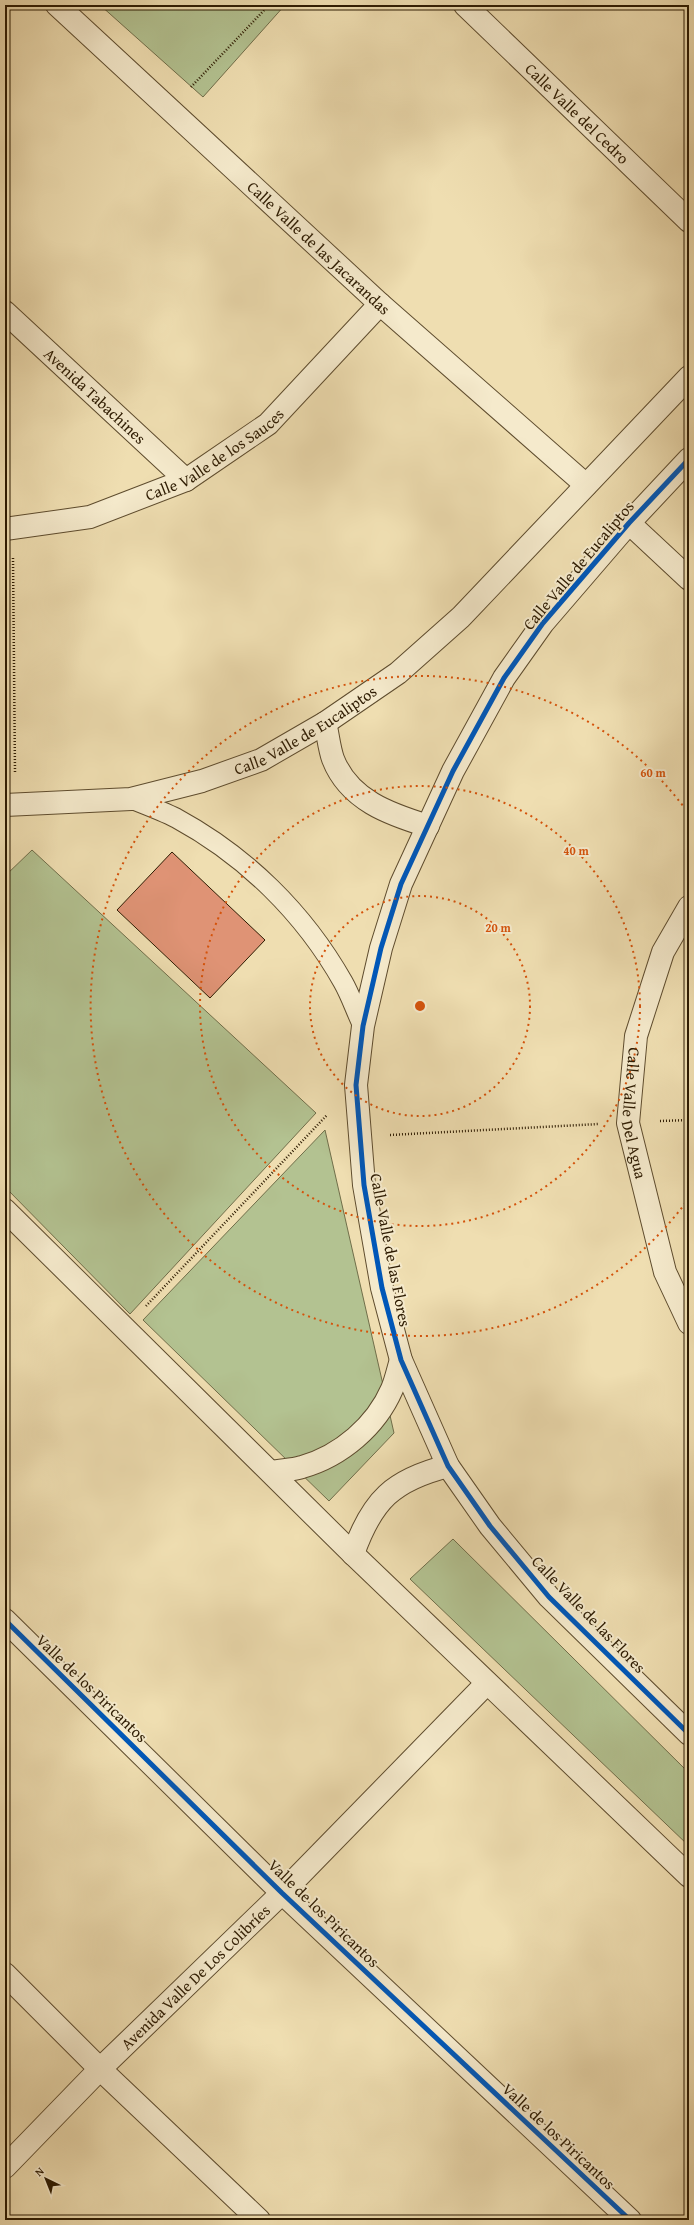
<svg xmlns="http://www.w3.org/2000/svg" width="694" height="2225" font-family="'Gentium Book Plus',serif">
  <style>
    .green { fill: #b3c291; stroke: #706e4a }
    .building { fill: #df9375; stroke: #2d1b02 }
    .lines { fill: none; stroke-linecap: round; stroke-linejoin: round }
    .service-casing { stroke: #5e4c2e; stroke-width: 21 }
    .minor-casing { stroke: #5e4c2e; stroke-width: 24 }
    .tertiary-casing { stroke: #5e4c2e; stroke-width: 24 }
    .path { stroke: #2d1b02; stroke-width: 2.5; stroke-dasharray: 1 2; stroke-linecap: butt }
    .service { stroke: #f5eacc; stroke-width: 19 }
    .minor { stroke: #f5eacc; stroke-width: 22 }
    .tertiary { stroke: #f5eacc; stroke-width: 22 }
    .cycleway-casing { stroke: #f5eacc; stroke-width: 8 }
    .cycleway { stroke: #0057b8; stroke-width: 5 }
    .ring { fill: none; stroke: #d5530b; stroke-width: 2; stroke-dasharray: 2 4 }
    .labels { text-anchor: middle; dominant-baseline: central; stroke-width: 4; stroke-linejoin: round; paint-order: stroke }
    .street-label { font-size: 16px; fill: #2d1b02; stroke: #f5eacc }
    .centre { fill: #d5530b; stroke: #f5eacc; stroke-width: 2 }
    .ring-label { font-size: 12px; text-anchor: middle; font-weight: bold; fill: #d5530b; stroke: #f5eacc; stroke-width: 4; stroke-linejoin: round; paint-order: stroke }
  </style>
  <rect width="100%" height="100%" fill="#efdeb1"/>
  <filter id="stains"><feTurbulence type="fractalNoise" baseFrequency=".005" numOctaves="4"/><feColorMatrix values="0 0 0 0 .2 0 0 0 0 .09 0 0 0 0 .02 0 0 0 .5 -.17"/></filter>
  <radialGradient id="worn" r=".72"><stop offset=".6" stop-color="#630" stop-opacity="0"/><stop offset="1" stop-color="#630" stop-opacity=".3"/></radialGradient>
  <path class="green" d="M100 5H285L203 97Z
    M32 850 316 1113 130 1314 5 1187V876Z
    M325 1130 394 1433 329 1501 143 1320Z
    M453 1539 689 1773V1846L410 1579Z"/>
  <path class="building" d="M172 852 265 940 210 998 117 910Z"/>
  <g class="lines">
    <defs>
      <path id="service" d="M131 799C146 805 162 811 176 818 246 856 304 913 343 982 351 996 356 1012 363 1026"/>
      <g id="minor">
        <path id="s1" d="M57 5 380 304 586 485"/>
        <path id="s2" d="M465 5 689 221"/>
        <path id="s3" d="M5 312 186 480"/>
        <path d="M629 523 689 579"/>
        <path id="s4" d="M5 529 90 517 186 480 268 424 380 304"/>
        <path id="s5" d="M689 907 663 952 636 1036 628 1123 665 1272 689 1323"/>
        <path d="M5 1620 282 1893 630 2220"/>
        <path d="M5 1974 100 2069 259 2220"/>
      </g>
      <g id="tertiary">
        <path d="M689 459 629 523 543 623 504 678 453 771 401 884 381 948 363 1026 356 1085 364 1185 382 1288 401 1360 448 1466 490 1526 549 1597 689 1734"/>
        <path d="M325 723C328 734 329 748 333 759 349 800 389 814 428 826"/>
        <path id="s6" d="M5 805 131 799 202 781 261 760 325 723 398 673 461 617 689 377"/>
        <path d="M5 1210 353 1554 689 1876"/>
        <path d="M272 1472C282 1470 293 1470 302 1467 341 1456 376 1426 392 1389 396 1380 398 1369 401 1360"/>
        <path d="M353 1554C372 1500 393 1480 448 1466"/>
        <path id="s7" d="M5 2167 100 2069 282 1893 487 1683"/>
      </g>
    </defs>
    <use href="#service" class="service-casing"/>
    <use href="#minor" class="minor-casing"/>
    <use href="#tertiary" class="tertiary-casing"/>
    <path class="path" d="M191 87 269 5
      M13 558 15 773
      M660 1121 689 1120
      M390 1135 599 1124
      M146 1306 327 1115"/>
    <use href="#service" class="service"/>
    <use href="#minor" class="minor"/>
    <use href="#tertiary" class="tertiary"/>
    <defs>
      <path id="cycleway" d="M689 459 629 523 543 623 504 678 453 771 401 884 381 948 363 1026 356 1085 364 1185 382 1288 401 1360 448 1466 490 1526 549 1597 689 1734
        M5 1620 282 1893 630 2220"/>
    </defs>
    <use href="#cycleway" class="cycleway-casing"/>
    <use href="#cycleway" class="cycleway"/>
  </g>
  <g class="ring">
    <circle cx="420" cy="1006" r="110"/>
    <circle cx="420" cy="1006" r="220"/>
    <path d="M689 1198A330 330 0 1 1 689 814"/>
  </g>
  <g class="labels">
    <g class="street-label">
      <text stroke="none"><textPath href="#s2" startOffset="156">Calle Valle del Cedro</textPath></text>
      <text stroke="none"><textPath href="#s1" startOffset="357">Calle Valle de las Jacarandas</textPath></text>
      <text stroke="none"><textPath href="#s3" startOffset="123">Avenida Tabachines</textPath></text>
      <text stroke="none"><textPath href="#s4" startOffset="226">Calle Valle de los Sauces</textPath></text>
      <text transform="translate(578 565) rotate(-50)">Calle Valle de Eucaliptos</text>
      <text stroke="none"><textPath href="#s6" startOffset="315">Calle Valle de Eucaliptos</textPath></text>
      <text stroke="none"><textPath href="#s5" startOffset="218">Calle Valle Del Agua</textPath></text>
      <text transform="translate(391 1250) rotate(79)">Calle Valle de las Flores</text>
      <text transform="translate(589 1614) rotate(46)">Calle Valle de las Flores</text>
      <text transform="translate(92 1688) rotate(44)">Valle de los Piricantos</text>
      <text transform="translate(324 1913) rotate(44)">Valle de los Piricantos</text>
      <text stroke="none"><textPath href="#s7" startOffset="269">Avenida Valle De Los Colibríes</textPath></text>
      <text transform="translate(559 2136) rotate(43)">Valle de los Piricantos</text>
    </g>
  </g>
  <circle cx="420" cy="1006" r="6" class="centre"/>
  <g class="ring-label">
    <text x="653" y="777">60 m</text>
    <text x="576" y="855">40 m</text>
    <text x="498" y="932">20 m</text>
  </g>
  <rect width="694" height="2225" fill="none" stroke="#efdeb1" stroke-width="20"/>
  <rect x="6" y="6" width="682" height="2213" fill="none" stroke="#2d1b02" stroke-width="2"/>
  <rect x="10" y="10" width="674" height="2205" fill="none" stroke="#2d1b02"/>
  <g transform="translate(46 2179) rotate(317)" stroke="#f5eacc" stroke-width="3" paint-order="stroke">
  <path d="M0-3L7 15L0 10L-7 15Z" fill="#2d1b02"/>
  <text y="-6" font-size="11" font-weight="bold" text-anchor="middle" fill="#2d1b02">N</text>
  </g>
  <rect width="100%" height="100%" filter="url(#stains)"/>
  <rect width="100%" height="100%" fill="url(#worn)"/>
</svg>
